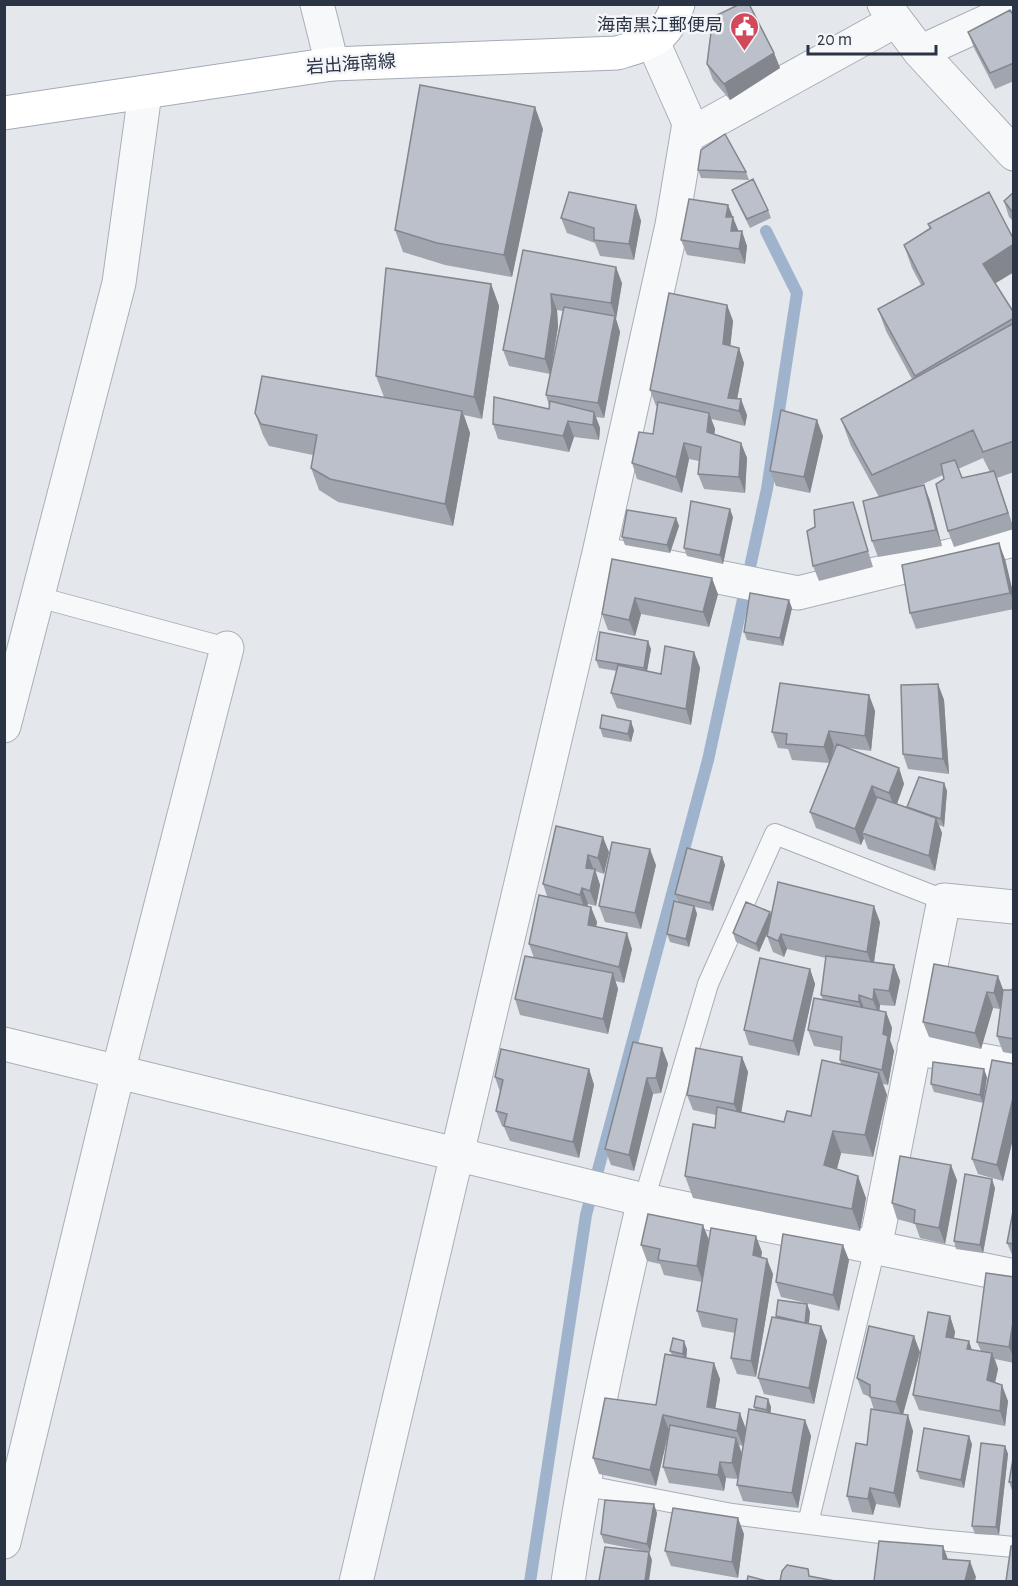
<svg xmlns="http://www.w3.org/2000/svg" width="1018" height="1586" font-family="'Alegreya Sans','Noto Sans JP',sans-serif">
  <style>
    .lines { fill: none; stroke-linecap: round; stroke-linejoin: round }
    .stream { stroke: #9fb4cc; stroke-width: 12 }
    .service-casing { stroke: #a9aeb7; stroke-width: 22 }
    .minor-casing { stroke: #a9aeb7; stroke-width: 35 }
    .primary-casing { stroke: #a3abb8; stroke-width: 35 }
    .service { stroke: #f7f8fa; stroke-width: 20 }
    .minor { stroke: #f7f8fa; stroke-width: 33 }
    .primary { stroke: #fff; stroke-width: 33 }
    .wall { fill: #a1a5ae; fill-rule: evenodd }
    .shaded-wall { fill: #83868d }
    .building { fill: #bbc0ca; stroke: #83868d; stroke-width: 1.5 }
    .labels { text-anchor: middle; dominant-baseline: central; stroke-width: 5; stroke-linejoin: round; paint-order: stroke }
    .poi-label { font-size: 18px; fill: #2b3445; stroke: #f4f6f9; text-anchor: end }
    .street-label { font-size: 18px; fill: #2b3445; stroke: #f4f6f9 }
  </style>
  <rect width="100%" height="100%" fill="#e4e7ec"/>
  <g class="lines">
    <path class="stream" d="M530 1582 586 1215 708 760 767 489 797 293 766 231"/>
    <defs>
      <path id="service" d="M38 597 227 648
        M644 1200 708 984 775 834 944 900
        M582 1485 732 1514 927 1539 1014 1547
        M808 1523 875 1248"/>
      <path id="minor" d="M317 4 332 64
        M884 4 920 52 1014 154
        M920 52 1014 9
        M687 136 895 21
        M599 553 798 593 1014 540
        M4 726 119 283 145 93
        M4 1044 644 1200 1014 1276
        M914 1048 1014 1066
        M875 1248 944 900 1014 907
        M4 1542 118 1072 227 648
        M356 1582 599 553 672 225 689 123 653 42
        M568 1582C587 1453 614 1327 644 1200"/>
      <path id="primary" d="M4 113 332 64 617 53C651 43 666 40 678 4"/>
    </defs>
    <use href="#service" class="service-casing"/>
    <use href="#minor" class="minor-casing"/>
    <use href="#primary" class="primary-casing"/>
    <use href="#service" class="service"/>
    <use href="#minor" class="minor"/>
    <use href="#primary" class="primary"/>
  </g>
  <path class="wall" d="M1014 16V81L995 89 974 48 968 32Z
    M774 53 780 68 730 100 713 80 707 64Z
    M543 129 512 277 445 265 403 252 395 230Z
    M698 170 746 172 749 180 701 178Z
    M732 190 768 210 771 218 750 228 735 198Z
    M1014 192V222L1009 217 1004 201Z
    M636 205 641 221 634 260 600 256 595 243 567 233 561 218Z
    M732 217 738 231 747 246 745 264 687 255 681 240Z
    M928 224 1014 240V272L995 283 1014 313V472L997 478 1014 529 954 547 948 531 943 475 914 488 924 485 930 501 942 546 878 557 872 541 879 497 851 446 841 419 912 379 886 331 878 309 921 285 912 268 904 245 930 230ZM983 458 990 472 962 478 958 469Z
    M523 250 622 283 616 319 620 332 604 418 596 417 600 428 599 440 574 437 569 452 498 439 493 424 549 409V406L546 395 550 374 509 366 503 350ZM557 310 563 311 551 371 558 327Z
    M491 284 499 306 482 419 464 415 470 433 453 526 338 502 319 490 311 468 313 455 269 446 263 435 255 413 384 397 376 376Z
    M727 305 733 321 730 346 744 363 737 399 747 415 745 426 711 419 715 429 714 434 741 443 747 458 745 493 704 489 698 474 699 461 689 459 682 493 637 479 632 463 653 434 658 406H656L650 390Z
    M823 436 810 493 776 486 770 471Z
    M853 502 873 567 819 581 813 566Z
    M733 517 723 564 687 556 684 548Z
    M676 518 679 526 670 553 625 545 622 537Z
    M612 559 718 594 709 627 641 614 635 636 608 630 602 614Z
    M1005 559 1014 597V609L916 629 910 613Z
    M792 608 783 646 747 640 744 632Z
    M651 649 647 671 661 674 694 652 700 668 691 725 617 708 611 693 617 671 599 668 596 660Z
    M938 684 944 700 949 774 908 769 903 754Z
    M869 695 875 711 871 751 848 748 899 768 904 784 897 804 907 808 944 783 947 791 944 827 939 825 942 833 935 871 868 849 864 838 861 845 816 828 810 812 829 763 792 760 788 749 778 748 772 732Z
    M600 728 634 730 631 742 603 737Z
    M556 826 609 852 604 874 595 871 600 885 596 906 588 904 587 906 597 922 596 927 632 949 624 983 615 981 618 989 608 1034 520 1015 515 999 534 958 529 944 547 896 543 884Z
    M722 857 725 865 713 911 695 907 697 914 689 947 670 942 667 934 678 902 675 894Z
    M656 865 641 929 605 922 599 906Z
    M770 912 771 916 880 922 874 962 894 965 900 981 895 1006 880 1005 879 1011 886 1012 892 1028 890 1040 894 1051 888 1085 883 1084 887 1095 873 1157 841 1153 837 1169 866 1198 860 1231 693 1198 685 1176 715 1128 716 1115 693 1110 687 1095 742 1057 748 1072 741 1112 784 1122 811 1116 841 1065 840 1060 841 1051 814 1046 808 1030 823 1000 821 995 826 958 787 949 784 957 773 952 767 936 769 929 759 952 736 942 733 933Z
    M810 969 815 984 799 1056 749 1045 744 1030Z
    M998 976 1003 990H1012L1014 984V1054L1003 1052 997 1036 1002 999 1000 1009 993 1008 981 1049 929 1037 923 1022Z
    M662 1048 668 1064 661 1093 653 1094 634 1171 611 1165 605 1149Z
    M1014 1064V1134L1003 1181 978 1174 972 1159Z
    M589 1069 594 1085 579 1158 510 1141 504 1127 502 1126 496 1111 500 1092 495 1077Z
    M987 1077 983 1103 934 1092 931 1084Z
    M957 1180 945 1244 920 1238 915 1224 897 1219 892 1203Z
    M995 1188 983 1253 956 1249 954 1241Z
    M1014 1206V1259L1007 1243Z
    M709 1240 762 1252 761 1257 773 1274 756 1377 737 1374 731 1358 735 1333 702 1327 697 1311 702 1282 664 1275 660 1264 647 1261 641 1245Z
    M849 1260 839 1311 781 1297 776 1282Z
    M1014 1277V1363L995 1359 998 1369 995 1383 1008 1401 1005 1426 919 1410 913 1395 950 1316 955 1332 954 1338 972 1350 981 1351 977 1342Z
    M807 1304 810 1312 809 1323 821 1326 827 1341 814 1404 764 1394 758 1378 776 1318V1316Z
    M687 1349 686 1358 720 1379 715 1409 746 1429 755 1410 754 1407 768 1399 771 1407 770 1413 805 1420 811 1436 798 1508 743 1501 737 1485 741 1459 738 1479 726 1478 724 1491 669 1483 663 1467 669 1431 656 1486 599 1474 593 1458 656 1405 672 1355 670 1351ZM739 1445 743 1446 742 1454Z
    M920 1352 903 1414 913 1431 900 1508 876 1504 873 1515 852 1512 847 1496 867 1445 874 1410 870 1397 863 1394 857 1378Z
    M972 1444 964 1488 920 1479 917 1471Z
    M1005 1446 1008 1454 999 1535 975 1534 972 1526Z
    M1014 1453V1496L1009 1482Z
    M657 1513 650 1552 604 1543 601 1534Z
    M744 1534 738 1578 671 1566 665 1551Z"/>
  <path class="shaded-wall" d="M774 53 780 68 730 100 724 84Z
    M535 107 543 129 512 277 504 255Z
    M636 205 641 221 634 260 629 244Z
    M728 205 739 232 737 246 726 217Z
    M742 231 747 246 745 264 739 249Z
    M1014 244V272L991 286 983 264Z
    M616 267 622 283 616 319 611 303Z
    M491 284 499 306 482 419 474 397Z
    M551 294 557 310 558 327 550 374 545 359Z
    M727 305 733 321 729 360 723 344Z
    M615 316 620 332 604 418 598 403Z
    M739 348 744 363 735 410 728 398Z
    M741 399 747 415 745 426 739 411Z
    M462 411 470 433 453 526 445 504Z
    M594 412 600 428 599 440 593 425Z
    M709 413 715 429 713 448 707 432Z
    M817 420 823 436 810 493 804 477Z
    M568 421 574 437 569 452 563 436Z
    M684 443 689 459 682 493 676 477Z
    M741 443 747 458 745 493 739 477Z
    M924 485 930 501 942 546 936 530Z
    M730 509 733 517 723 564 720 555Z
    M676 518 679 526 670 553 667 545Z
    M999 543 1005 559 1014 597V601L1010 593Z
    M712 578 718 594 709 627 703 612Z
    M635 598 641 614 635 636 629 620Z
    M789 600 792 608 783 646 780 638Z
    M648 641 651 649 646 676 644 668Z
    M694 652 700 668 691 725 686 709Z
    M938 684 944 700 949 774 943 759Z
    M869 695 875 711 871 751 865 736Z
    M631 721 634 730 631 742 628 734Z
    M829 731 834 746 830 763 824 747Z
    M899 768 904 784 895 809 889 793Z
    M944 783 947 791 944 827 941 819Z
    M872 786 878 801 862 833 864 838 861 845 855 829Z
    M936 818 942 833 935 871 929 856Z
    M603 837 609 852 604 874 598 858Z
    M650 849 656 865 641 929 635 913Z
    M588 855 594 870 586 868Z
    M722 857 725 865 713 911 710 903Z
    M595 869 600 885 596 906 590 891Z
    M582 888 588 904 585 910 580 895Z
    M694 906 697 914 689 947 686 939Z
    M874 906 880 922 873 968 867 952Z
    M591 907 597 922 593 940 588 925Z
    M770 912 773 920 759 952 756 944Z
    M627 933 632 949 624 983 619 967Z
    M781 934 787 949 784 957 778 941Z
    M894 965 900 981 895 1006 889 991Z
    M810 969 815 984 799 1056 793 1041Z
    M613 973 618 989 608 1034 603 1019Z
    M998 976 1004 992 1000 1009 994 993Z
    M874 989 880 1005 879 1015 873 1000Z
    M987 992 993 1008 981 1049 975 1033Z
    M859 995 865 1011 864 1018 859 1002Z
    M886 1012 892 1028 890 1040 894 1051 888 1085 882 1070 883 1034Z
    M662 1048 668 1064 661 1093 656 1078Z
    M742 1057 748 1072 740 1120 734 1104Z
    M589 1069 594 1085 579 1158 573 1142Z
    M984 1069 987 1077 983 1103 980 1095Z
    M879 1073 887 1095 873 1157 865 1135Z
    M647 1078 653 1094 634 1171 629 1155Z
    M1014 1094V1134L1003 1181 997 1165Z
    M833 1131 841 1153 832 1188 824 1165Z
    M951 1165 957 1180 945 1244 939 1228Z
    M858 1176 866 1198 860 1231 852 1209Z
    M992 1179 995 1188 983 1253 980 1245Z
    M703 1225 709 1240 703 1282 697 1266Z
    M756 1236 762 1252 759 1271 753 1255Z
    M843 1245 849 1260 839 1311 833 1295Z
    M767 1259 773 1274 756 1377 751 1361Z
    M807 1304 810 1312 808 1331 805 1323Z
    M950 1316 955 1332 951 1353 946 1337Z
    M1014 1316V1359L1009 1347Z
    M821 1326 827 1341 814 1404 809 1388Z
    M914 1336 920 1352 902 1418 896 1402Z
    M684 1341 687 1349 686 1362 683 1354Z
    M969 1341 974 1356 967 1349Z
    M992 1353 998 1369 992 1396 987 1380Z
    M714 1363 720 1379 713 1423 707 1407Z
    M1002 1385 1008 1401 1005 1426 1000 1411Z
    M768 1399 771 1407 770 1418 767 1410Z
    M740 1413 746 1429 743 1446 737 1431Z
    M663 1415 669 1430 656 1486 650 1470Z
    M908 1415 913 1431 900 1508 894 1493Z
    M805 1420 811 1436 798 1508 792 1493Z
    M969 1436 972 1444 964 1488 961 1480Z
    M736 1438 742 1454 738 1479 732 1463Z
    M1005 1446 1008 1454 999 1535 996 1527Z
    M720 1462 726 1478 724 1491 718 1475Z
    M870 1488 876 1504 873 1515 868 1499Z
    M654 1504 657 1513 650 1552 647 1544Z
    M738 1518 744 1534 738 1578 732 1562Z
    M943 1546 949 1562 943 1559Z
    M649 1552 652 1560 649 1581H645Z
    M970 1561 976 1577 975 1581H965Z"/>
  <path class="building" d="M740 4H749L774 53 724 84 707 64 713 17Z
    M1010 10 1014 16V63L990 73 968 32Z
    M420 85 535 107 504 255 437 243 395 230Z
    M725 134 746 172 698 170 701 150Z
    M753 179 768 210 747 219 732 190Z
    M569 192 636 205 629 244 594 240V228L561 218Z
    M989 192 1014 240V244L983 264 1014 313V318L915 376 878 309 924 284 904 245 931 228 928 224Z
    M1014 192V214L1004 201Z
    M689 199 728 205 726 217H733L731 231H742L739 249 681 240Z
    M523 250 616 267 611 303 551 294 552 311 545 359 503 350Z
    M386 268 491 284 474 397 376 376Z
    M669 293 727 305 723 344 739 348 728 398 741 399 739 411 650 390Z
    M564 307 615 316 598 403 546 395Z
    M1014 323V441L983 452 973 430 872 475 841 419Z
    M262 376 462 411 445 504 330 479 311 468 317 435 261 424 255 413Z
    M494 397 549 409 550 401 594 412 593 425 568 421 563 436 493 424Z
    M658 402 709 413 707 432 741 443 739 477 698 474 701 447 684 443 676 477 632 463 639 432 653 434Z
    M781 410 817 420 804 477 770 471Z
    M955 460 962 478 994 471 1008 513 948 531 936 484 944 479 941 464Z
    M924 485 936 530 872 541 863 501Z
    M691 501 730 509 720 555 684 548Z
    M853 502 868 551 813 566 807 531 815 527 814 510Z
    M627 510 676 518 667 545 622 537Z
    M999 543 1010 593 910 613 902 565Z
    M612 559 712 578 703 612 635 598 629 620 602 614Z
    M750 593 789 600 780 638 744 632Z
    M600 632 648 641 644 668 596 660Z
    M665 646 694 652 686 709 611 693 618 665 661 674Z
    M780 683 869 695 865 736 829 731 824 747 786 744 787 734 772 732Z
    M938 684 943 759 903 754 901 685Z
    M602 715 631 721 628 734 600 728Z
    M837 744 899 768 889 793 872 786 855 829 810 812Z
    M919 777 944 783 941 819 907 807Z
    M877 797 936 818 929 856 862 833Z
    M556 826 603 837 598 858 588 855 586 868 595 869 590 891 582 888 580 895 543 884Z
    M612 842 650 849 635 913 599 906Z
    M687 848 722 857 710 903 675 894Z
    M778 882 874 906 867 952 781 934 778 941 767 936Z
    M539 895 591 907 588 925 627 933 619 967 529 944Z
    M674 901 694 906 686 939 667 934Z
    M746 902 770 912 756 944 733 933Z
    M525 956 613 973 603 1019 515 999Z
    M826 956 894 965 889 991 874 989 873 1000 859 995V1002L821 995Z
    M760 958 810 969 793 1041 744 1030Z
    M934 964 998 976 994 993 987 992 975 1033 923 1022Z
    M1014 984V1039L997 1036 1003 990H1012Z
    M814 998 886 1012 883 1034 888 1036 882 1070 840 1060 842 1037 808 1030Z
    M633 1042 662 1048 656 1078H647L629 1155 605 1149Z
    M696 1048 742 1057 734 1104 687 1095Z
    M501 1049 589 1069 573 1142 504 1126 507 1114 496 1111 503 1080 495 1077Z
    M822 1060 879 1073 865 1135 833 1131 824 1165 858 1176 852 1209 685 1176 693 1124 715 1128 717 1107 784 1122 787 1111 811 1116Z
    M992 1060 1014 1064V1094L997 1165 972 1159Z
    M933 1062 984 1069 980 1095 931 1084Z
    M900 1156 951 1165 939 1228 914 1223 915 1210 892 1203Z
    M965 1174 992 1179 980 1245 954 1241Z
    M1014 1206V1244L1007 1243Z
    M648 1214 703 1225 697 1266 658 1260 660 1249 641 1245Z
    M711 1228 756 1236 753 1255 767 1259 751 1361 731 1358 737 1319 697 1311Z
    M783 1234 843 1245 833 1295 776 1282Z
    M986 1273 1014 1277V1316L1009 1347 977 1342Z
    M778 1300 807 1304 805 1323 776 1316Z
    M928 1312 950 1316 946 1337 969 1341 967 1349 992 1353 987 1380 1002 1385 1000 1411 913 1395Z
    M772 1317 821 1326 809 1388 758 1378Z
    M869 1326 914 1336 896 1402 870 1397V1385L857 1378Z
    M673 1338 684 1341 683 1354 670 1351Z
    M665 1354 714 1363 707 1407 740 1413 737 1431 663 1415 650 1470 593 1458 605 1398 656 1405Z
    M756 1396 768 1399 767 1410 754 1407Z
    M749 1409 805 1420 792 1493 737 1485Z
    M871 1409 908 1415 894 1493 870 1488 868 1499 847 1496 856 1443 867 1445Z
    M670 1425 736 1438 732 1463 720 1462 718 1475 663 1467Z
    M924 1428 969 1436 961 1480 917 1471Z
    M981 1443 1005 1446 996 1527 972 1526Z
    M1014 1453V1482H1009Z
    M605 1500 654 1504 647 1544 601 1534Z
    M673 1508 738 1518 732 1562 665 1551Z
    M879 1541 943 1546V1559L970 1561 965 1581H874Z
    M1011 1546H1014V1581H1006Z
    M605 1547 649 1552 645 1581H599Z
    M787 1565 808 1569 809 1576 835 1581H780L782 1571Z
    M748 1576 767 1581H747Z"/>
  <defs>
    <symbol id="civic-pin" viewBox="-11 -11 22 30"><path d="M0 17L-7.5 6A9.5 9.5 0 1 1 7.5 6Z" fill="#d1495b" stroke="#f4f6f9"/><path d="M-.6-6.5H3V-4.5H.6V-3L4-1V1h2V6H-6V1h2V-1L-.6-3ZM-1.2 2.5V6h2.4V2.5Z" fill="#fff"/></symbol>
  </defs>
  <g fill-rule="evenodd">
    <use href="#civic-pin" x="728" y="10" width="33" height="45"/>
  </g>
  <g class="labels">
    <g class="poi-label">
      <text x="723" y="26">海南黒江郵便局</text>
    </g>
    <g class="street-label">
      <text transform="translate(351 65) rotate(-4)">岩出海南線</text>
    </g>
  </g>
  <rect width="1018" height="1586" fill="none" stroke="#2b3445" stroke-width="12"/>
  <path d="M808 45v9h128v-9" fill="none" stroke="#2b3445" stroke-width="3"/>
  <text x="817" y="45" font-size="18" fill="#2b3445" stroke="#f4f6f9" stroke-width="4.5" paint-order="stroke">20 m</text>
</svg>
